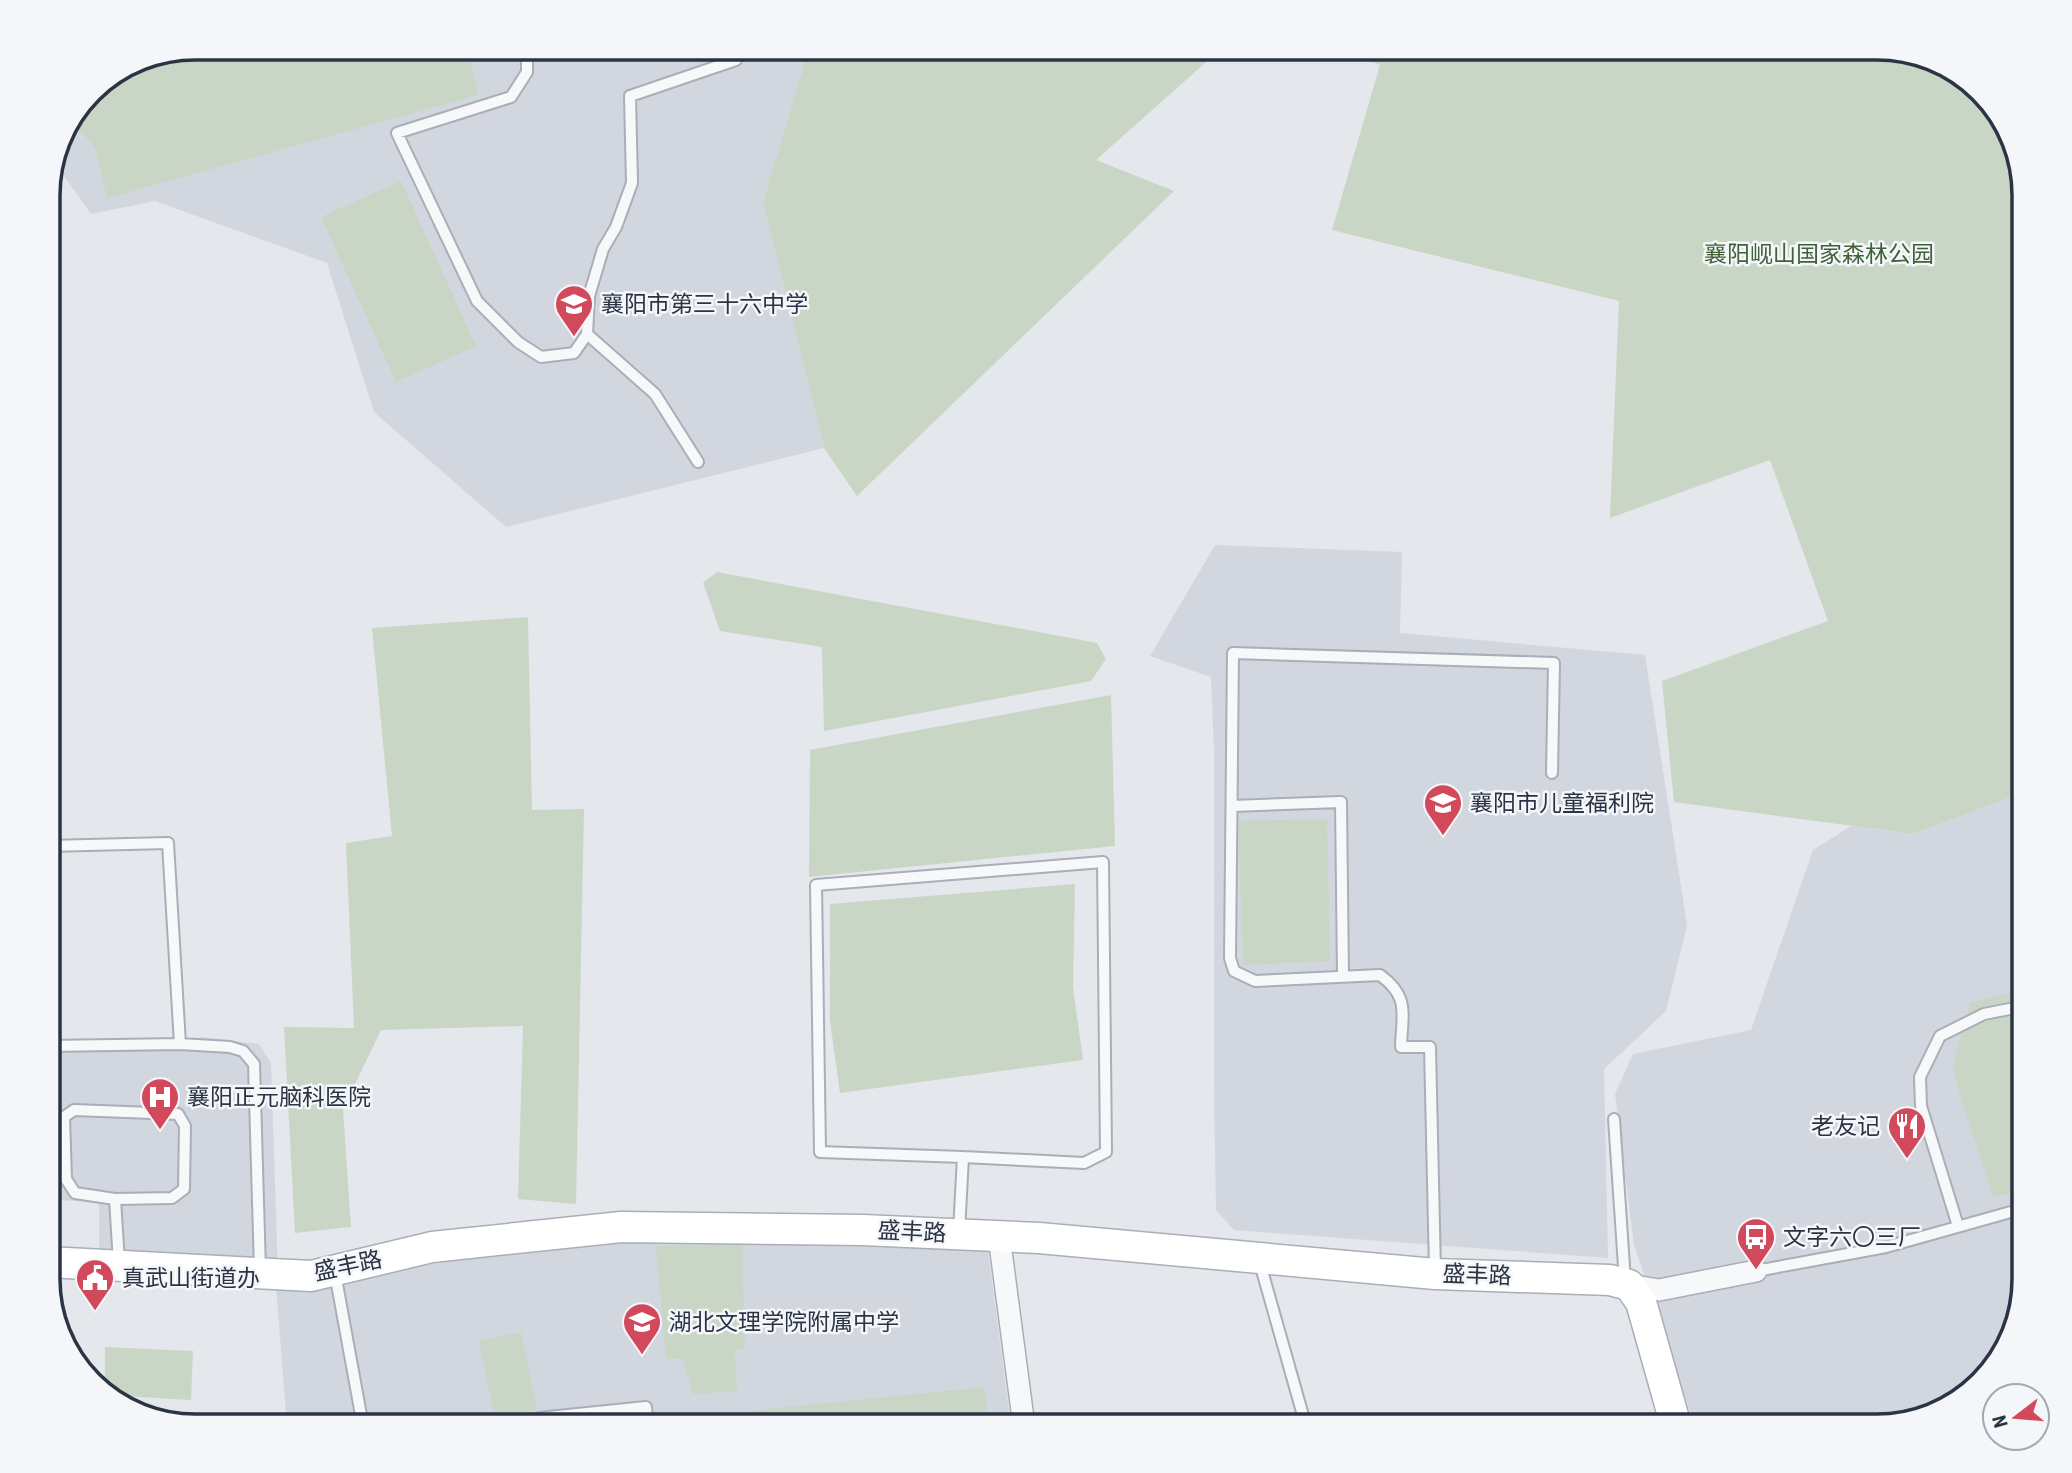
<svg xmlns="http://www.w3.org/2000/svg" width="2072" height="1473" font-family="'Roboto Condensed','Noto Sans SC',sans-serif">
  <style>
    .built { fill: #d2d6de }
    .green { fill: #c9d6c5 }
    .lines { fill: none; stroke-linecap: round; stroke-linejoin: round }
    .lane-casing { stroke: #a9aeb7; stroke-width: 14 }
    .street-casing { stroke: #a9aeb7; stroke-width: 24 }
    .secondary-casing { stroke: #a9aeb7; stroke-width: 33 }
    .lane { stroke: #f7f8fa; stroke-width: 10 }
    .street { stroke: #f7f8fa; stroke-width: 21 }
    .secondary { stroke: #fff; stroke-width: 30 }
    .labels { text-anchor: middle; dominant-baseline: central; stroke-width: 5; stroke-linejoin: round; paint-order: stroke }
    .park-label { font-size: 23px; fill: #3f6138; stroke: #f4f6f9 }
    .poi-label { font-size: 23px; fill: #2b3445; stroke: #f4f6f9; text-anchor: start }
    .street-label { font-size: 23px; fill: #2b3445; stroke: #f4f6f9 }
    .rim { fill: none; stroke: #2b3445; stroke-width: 3.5 }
  </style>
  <rect width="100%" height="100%" fill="#e4e7ec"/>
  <path class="built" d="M195 47H809L763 202 824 448 506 527 374 412 327 263 155 201 91 214 54 162 62 130 97 84 139 58Z
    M1215 545 1402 552 1400 633 1645 655 1687 925 1666 1011 1604 1069 1608 1258 1234 1230 1216 1210 1214 1092V749L1211 677 1150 656Z
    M2025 792V1279L1994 1368 1943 1410 1877 1426H1695L1634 1245 1615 1094 1633 1054 1751 1030 1813 850 1851 826 1913 834Z
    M200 1037 259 1044 271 1063 278 1274 99 1265V1203L48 1199V1046L202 1045Z
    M620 1237 988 1250 1011 1426H287L276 1286Z"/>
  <path class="green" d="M195 47H478L470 59 478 95 107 198 95 147 70 120 97 84 139 58Z
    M809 47H1223L1096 160 1174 191 857 496 824 448 763 202Z
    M1335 47H1878L1967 78 2009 129 2025 194V792L1913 834 1674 802 1662 681 1828 621 1770 460 1610 518 1619 301 1332 230 1380 65Z
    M401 181 476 346 396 382 321 217Z
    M717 572 1097 643 1106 659 1091 681 824 731 822 647 720 631 703 583Z
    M528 617 532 810 584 809 576 1204 518 1199 523 1026 381 1030 343 1109 351 1227 295 1233 284 1027 354 1028 346 843 392 836 372 628Z
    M1111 695 1115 846 809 877 810 750Z
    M1327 819 1330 961 1243 965 1238 821Z
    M1075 884 1073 987 1083 1060 840 1093 830 1021V904Z
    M2025 989V1192L1993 1196 1952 1069 1970 1003Z
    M742 1245 745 1348 735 1350 737 1391 693 1394 683 1359H666L656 1246Z
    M521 1332 537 1410 495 1419 479 1341Z
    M105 1347 193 1351 191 1400 105 1395Z
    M984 1387 989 1426H655L654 1421Z"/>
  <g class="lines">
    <defs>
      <path id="lane" d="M527 47V72L511 97 397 133 477 301 518 342 541 357 574 353 587 334 589 296 603 249 616 227 632 183 630 96 736 60
        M587 334 655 394 698 462
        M1232 806 1341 802 1343 976
        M48 846 168 843 180 1044
        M48 1046 180 1044 230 1047 243 1051 254 1064 260 1270
        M1614 1119 1625 1281
        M115 1199 75 1193 66 1179 64 1117 74 1110 178 1114 185 1126 184 1189 172 1198 115 1199 119 1263
        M1958 1226 1921 1106 1920 1077 1940 1036 1984 1014 2025 1006
        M959 1232 963 1157 820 1152 816 885 1103 862 1106 1152 1084 1163 963 1157
        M1259 1260 1306 1426
        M1435 1271 1430 1047H1401C1402 1013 1410 997 1380 975L1255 981 1234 971 1230 958 1233 653 1554 663 1552 773
        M1756 1271 1886 1247 2025 1208
        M335 1273 363 1426
        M492 1426 548 1417 646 1407 648 1426"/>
      <path id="street" d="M999 1236 1024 1426
        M1629 1285 1659 1290 1756 1271"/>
      <path id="secondary" d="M48 1262 311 1276 432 1247 621 1227 863 1230 1039 1238 1435 1274 1610 1280 1629 1285 1641 1302 1676 1426"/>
    </defs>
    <use href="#lane" class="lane-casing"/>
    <use href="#street" class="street-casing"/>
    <use href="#secondary" class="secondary-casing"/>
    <use href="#lane" class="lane"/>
    <use href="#street" class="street"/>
    <use href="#secondary" class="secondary"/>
  </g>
  <defs>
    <symbol id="school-pin" viewBox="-11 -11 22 30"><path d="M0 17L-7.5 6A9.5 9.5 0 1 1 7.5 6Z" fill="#d1495b" stroke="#f4f6f9"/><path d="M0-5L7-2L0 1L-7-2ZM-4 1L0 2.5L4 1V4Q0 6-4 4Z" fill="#fff"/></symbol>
    <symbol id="hospital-pin" viewBox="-11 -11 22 30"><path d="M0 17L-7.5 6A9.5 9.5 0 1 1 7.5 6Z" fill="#d1495b" stroke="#f4f6f9"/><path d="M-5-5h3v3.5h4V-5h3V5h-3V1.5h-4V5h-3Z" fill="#fff"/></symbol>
    <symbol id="restaurant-pin" viewBox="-11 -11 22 30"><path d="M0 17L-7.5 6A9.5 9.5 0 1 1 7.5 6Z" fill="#d1495b" stroke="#f4f6f9"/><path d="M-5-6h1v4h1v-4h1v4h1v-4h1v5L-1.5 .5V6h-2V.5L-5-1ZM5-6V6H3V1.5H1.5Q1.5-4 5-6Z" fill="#fff"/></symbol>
    <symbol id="bus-pin" viewBox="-11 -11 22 30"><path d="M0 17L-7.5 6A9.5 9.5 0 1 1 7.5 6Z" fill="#d1495b" stroke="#f4f6f9"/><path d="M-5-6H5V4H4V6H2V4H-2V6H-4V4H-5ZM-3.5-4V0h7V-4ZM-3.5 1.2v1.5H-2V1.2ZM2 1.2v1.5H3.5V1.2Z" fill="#fff"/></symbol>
    <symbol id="civic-pin" viewBox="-11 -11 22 30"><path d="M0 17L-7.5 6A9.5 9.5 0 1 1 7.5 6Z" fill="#d1495b" stroke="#f4f6f9"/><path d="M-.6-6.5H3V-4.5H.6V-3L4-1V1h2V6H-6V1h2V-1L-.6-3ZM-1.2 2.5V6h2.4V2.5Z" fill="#fff"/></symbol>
  </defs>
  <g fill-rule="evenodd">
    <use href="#school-pin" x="552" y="282" width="44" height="60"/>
    <use href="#school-pin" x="1421" y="781" width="44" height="60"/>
    <use href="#hospital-pin" x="138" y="1075" width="44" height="60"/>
    <use href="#restaurant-pin" x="1885" y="1104" width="44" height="60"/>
    <use href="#bus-pin" x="1734" y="1215" width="44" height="60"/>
    <use href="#civic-pin" x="73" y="1256" width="44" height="60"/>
    <use href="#school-pin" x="620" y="1300" width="44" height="60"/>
  </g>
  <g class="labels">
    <g class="park-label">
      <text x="1819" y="254">襄阳岘山国家森林公园</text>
    </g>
    <g class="poi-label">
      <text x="601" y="304">襄阳市第三十六中学</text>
      <text x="1470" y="803">襄阳市儿童福利院</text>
      <text x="187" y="1097">襄阳正元脑科医院</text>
      <text x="1880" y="1126" text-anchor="end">老友记</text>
      <text x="1783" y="1237">文字六〇三厂</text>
      <text x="122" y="1278">真武山街道办</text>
      <text x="669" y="1322">湖北文理学院附属中学</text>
    </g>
    <g class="street-label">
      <text transform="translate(912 1232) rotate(3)">盛丰路</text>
      <text transform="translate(348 1266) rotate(-12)">盛丰路</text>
      <text transform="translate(1477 1275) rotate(2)">盛丰路</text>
    </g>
  </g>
  <path d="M0 0H2072V1473H0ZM195 60H1877A135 135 0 0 1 2012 195V1279A135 135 0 0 1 1877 1414H195A135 135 0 0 1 60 1279V195A135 135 0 0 1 195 60Z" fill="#f4f6f9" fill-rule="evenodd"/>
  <path class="rim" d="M195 60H1877A135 135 0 0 1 2012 195V1279A135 135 0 0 1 1877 1414H195A135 135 0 0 1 60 1279V195A135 135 0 0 1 195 60Z"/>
  <g transform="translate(2016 1417) rotate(254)"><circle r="33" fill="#f4f6f9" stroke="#a4a8b1" stroke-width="2"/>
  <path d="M0-5L12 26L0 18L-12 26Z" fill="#d1495b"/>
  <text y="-10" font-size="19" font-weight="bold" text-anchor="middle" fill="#2b3445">N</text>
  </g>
</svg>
